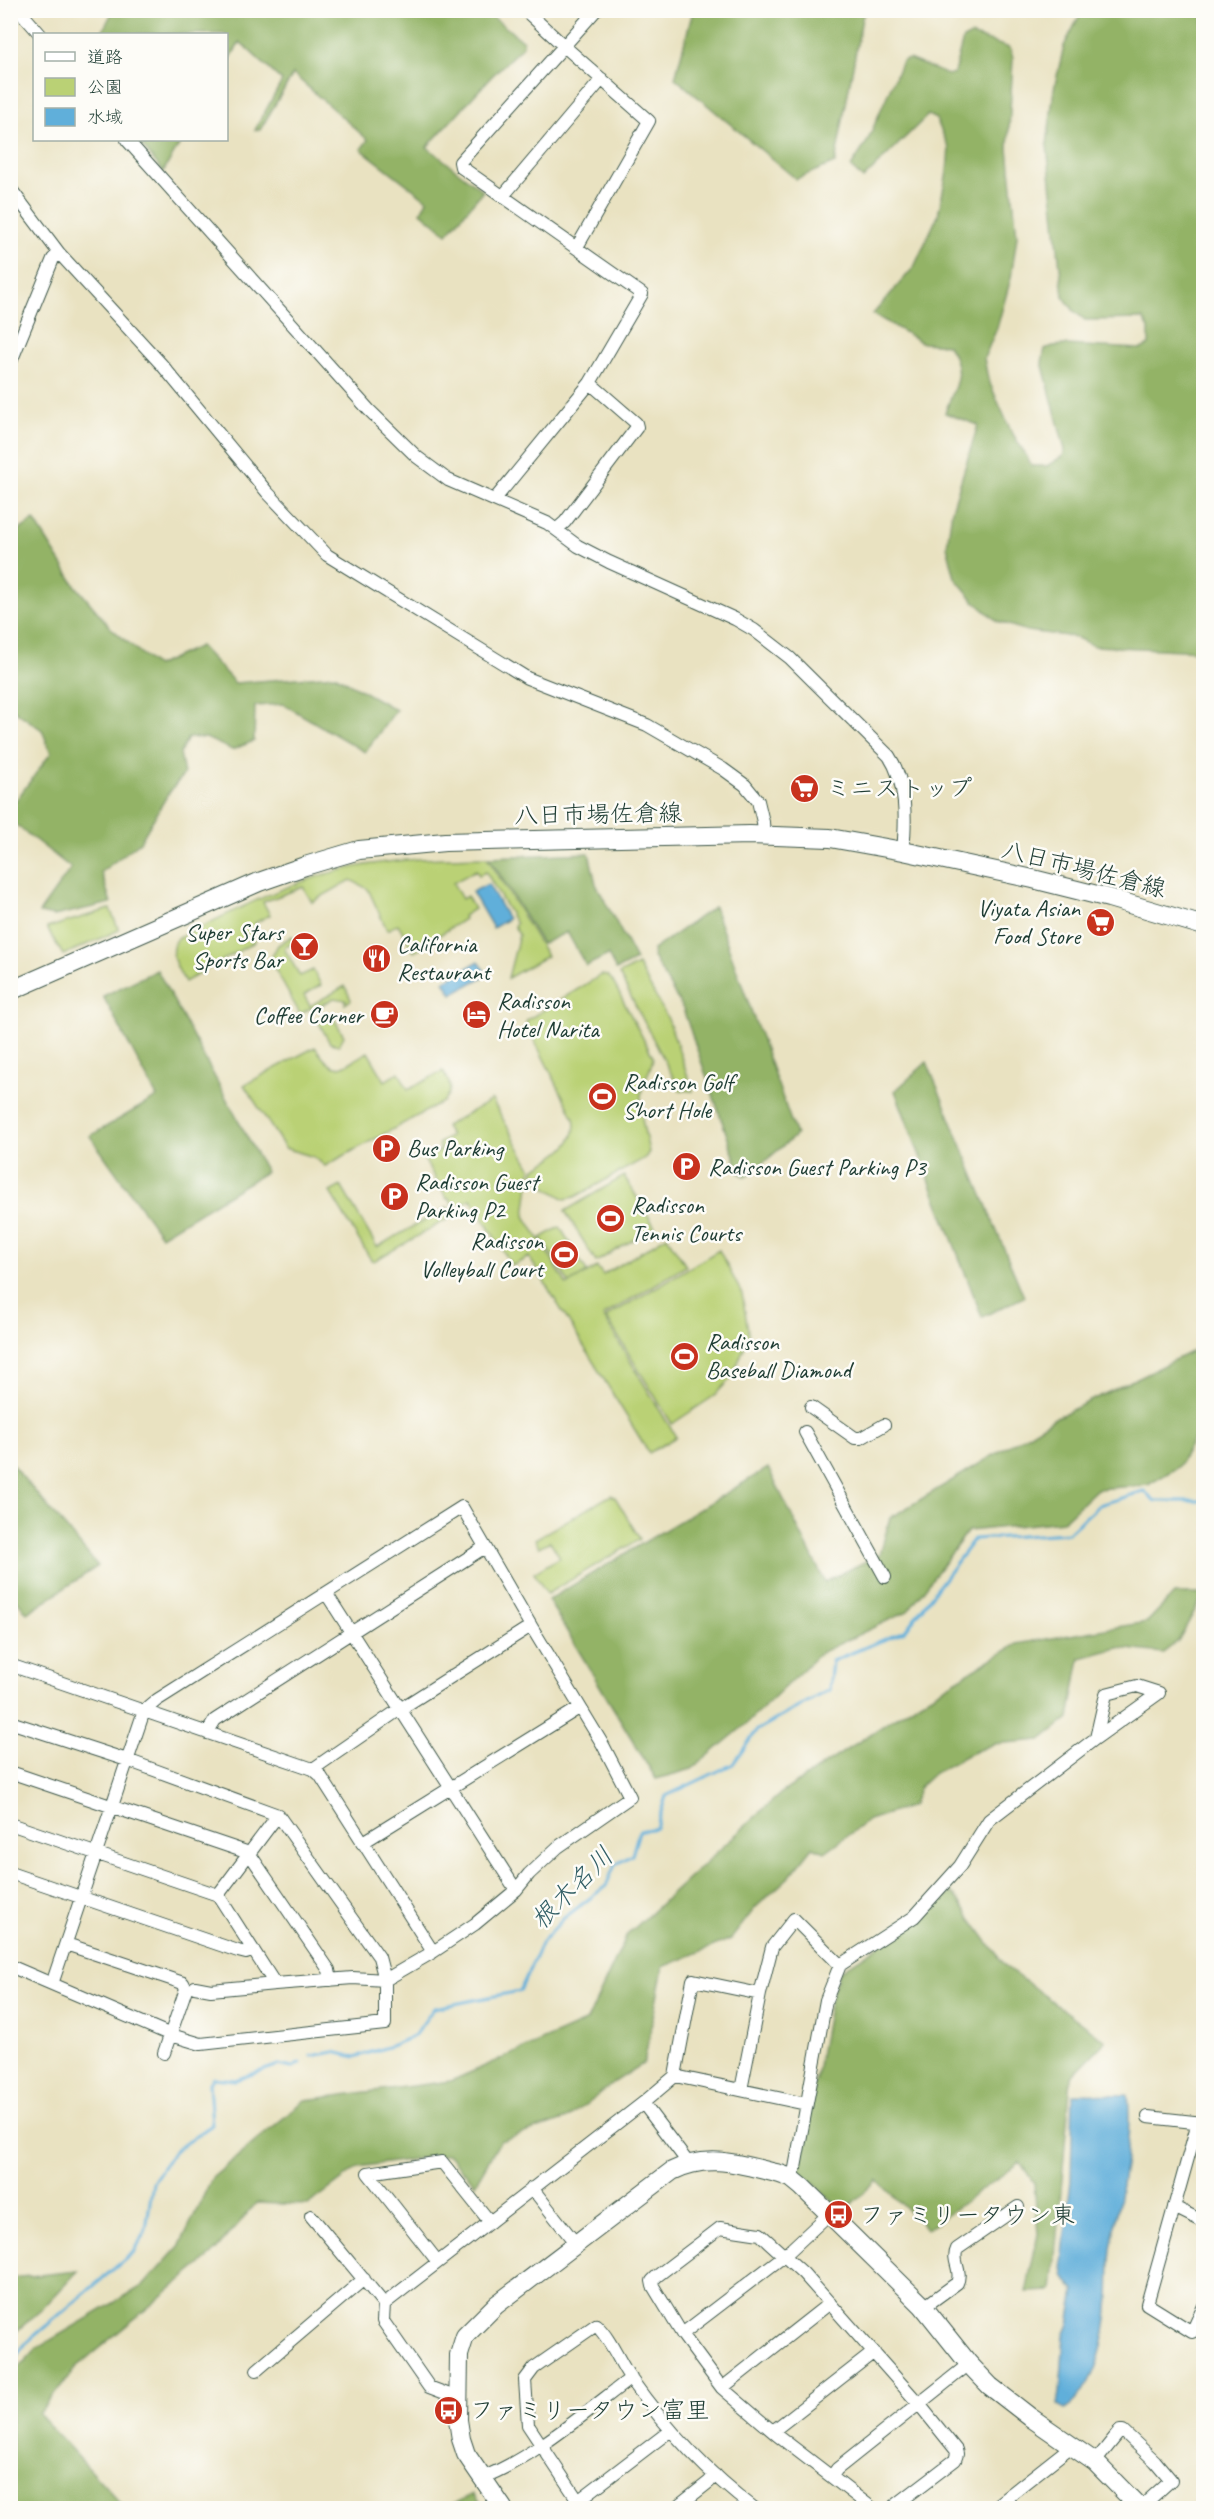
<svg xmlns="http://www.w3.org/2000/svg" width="1214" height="2519" font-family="Caveat,'Klee One',sans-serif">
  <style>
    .green { fill: #bad175; stroke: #6c8754; stroke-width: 1.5 }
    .forest { fill: #93b366; stroke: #59784d; stroke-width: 1.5 }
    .water { fill: #60afda; stroke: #407687; stroke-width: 1.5 }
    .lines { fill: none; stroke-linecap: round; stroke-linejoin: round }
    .stream { stroke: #60afda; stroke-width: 3 }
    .street-casing { stroke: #3d5649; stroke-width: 14 }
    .secondary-casing { stroke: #3d5649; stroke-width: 20 }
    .street { stroke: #fff; stroke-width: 12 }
    .secondary { stroke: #fff; stroke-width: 18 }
    .labels { text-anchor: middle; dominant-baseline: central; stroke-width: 5; stroke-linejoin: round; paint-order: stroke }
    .poi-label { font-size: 24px; fill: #1f3d34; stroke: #fdfcf7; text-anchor: start }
    .street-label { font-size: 24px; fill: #1f3d34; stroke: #fdfcf7 }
    .water-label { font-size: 26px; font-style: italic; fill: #325f66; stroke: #fdfcf7 }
  </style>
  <rect width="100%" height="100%" fill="#fdfcf7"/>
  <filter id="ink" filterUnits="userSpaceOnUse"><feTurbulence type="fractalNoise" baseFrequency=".0167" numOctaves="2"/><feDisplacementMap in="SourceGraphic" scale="12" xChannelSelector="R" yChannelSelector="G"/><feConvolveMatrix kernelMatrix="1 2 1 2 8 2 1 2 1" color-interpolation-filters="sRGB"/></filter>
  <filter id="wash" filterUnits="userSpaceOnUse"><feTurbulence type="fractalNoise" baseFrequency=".008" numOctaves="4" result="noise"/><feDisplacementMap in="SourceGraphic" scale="24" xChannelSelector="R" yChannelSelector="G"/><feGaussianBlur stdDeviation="1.35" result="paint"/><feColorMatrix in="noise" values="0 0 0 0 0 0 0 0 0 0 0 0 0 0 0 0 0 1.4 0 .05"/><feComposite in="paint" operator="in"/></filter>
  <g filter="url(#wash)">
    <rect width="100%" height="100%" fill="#e9e2c1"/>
    <path class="green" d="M487 857 547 956 508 978 519 935 514 926 516 924 486 872 479 875 476 870 453 883 462 899 467 896 474 909 463 916 464 919 414 952 398 924 387 930 368 889 351 880 312 902 303 887 263 902 270 915 255 923 258 934 253 943 185 982C178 969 166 952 177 939 234 911 292 879 355 867 399 858 443 858 487 857Z
      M110 909 119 930 63 955 47 928Z
      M292 936 295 942 284 948 300 976 313 970 321 985 304 995 310 1006 345 986 351 1000 345 1004 346 1000 334 998 313 1010 311 1008 300 1014 270 960 278 945Z
      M638 965 668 1019 693 1091 680 1090 619 974Z
      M601 975 608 976 612 980 653 1057C652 1070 644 1078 642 1089 638 1110 645 1132 649 1152L645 1158 575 1197 565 1199 537 1182 533 1178 534 1169C553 1157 580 1145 574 1118L526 1024 527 1020Z
      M327 1013 333 1017 344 1036 339 1045 330 1043 319 1023 320 1016Z
      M315 1047C336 1078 339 1068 368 1052L385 1081 399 1072 408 1090 443 1071C451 1084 453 1090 443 1102L325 1166 314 1157 285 1148 244 1085Z
      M492 1100 531 1168 525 1216 567 1285 597 1267 603 1275 667 1236 686 1266 603 1316 676 1437 649 1453 529 1257 512 1266 471 1199 455 1208 449 1198 447 1199 424 1159 441 1150 438 1144 451 1136 445 1126Z
      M624 1176 655 1227 596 1262 565 1211Z
      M341 1186 377 1247 448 1207 453 1216 374 1261 371 1260 330 1192Z
      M560 1227 587 1272 569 1283 541 1238Z
      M719 1250 742 1294 749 1336 732 1377 714 1396 672 1424 606 1317Z
      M611 1495 615 1497 640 1539 547 1594 534 1573 560 1557 550 1541 539 1547 535 1539Z"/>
    <path class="forest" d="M484 10 523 41V46L492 76 427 147 483 191 447 234 421 212 427 200 361 149 368 140 293 74 260 130H255L282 81 240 42 227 64 226 34H101L113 11Z
      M693 11H866L862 18 835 163 796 179 675 78Z
      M1082 11H1203V651L1094 646 1075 637 1027 631 997 621 975 602 955 578 947 546 952 510 978 425 945 413C955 385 966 373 948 345L923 343 873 314 914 267 938 215 947 172 949 148 936 119 928 115 863 179 851 167 867 142 902 61 909 59 948 75 954 73 963 39 971 35 1010 48 1013 58 1008 148 1017 236 1011 278 997 328 984 358 988 379 1010 429 1032 466H1047L1063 456 1065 450 1042 362 1045 349 1053 346 1065 345 1141 349 1149 345V328L1143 319 1085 320 1074 311 1063 296 1047 145 1054 89 1064 46Z
      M138 140H182L163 172Z
      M34 520 75 585 111 628 156 666 200 646 235 683 335 675 396 710 365 752 283 704 255 706 254 741 232 750 206 738H188L180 753 184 774 168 794 140 842 101 872 111 903 54 916 39 913 71 868 11 821V807L51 753 42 730 11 708V536Z
      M589 853 596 884 636 960 616 970 608 955 586 966 567 932 542 944 489 857Z
      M714 907 796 1135 746 1177 740 1173 683 1009 653 957V950Z
      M157 970 266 1172 161 1236 90 1136 157 1097 103 996Z
      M927 1062 1024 1297 982 1317 895 1091Z
      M1203 1346V1421L1178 1467 1148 1485 1097 1489 1063 1521 968 1531 908 1611 820 1653 745 1725 692 1769 656 1779 548 1600 768 1468 825 1582 880 1554 890 1518 1053 1419Z
      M10 1462 98 1566 27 1613 11 1592Z
      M1174 1594H1203V1596L1178 1641 1163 1653 1118 1648 1080 1658 1069 1718 1041 1740 993 1744 967 1755 934 1773 920 1786 912 1806 869 1820 825 1852 813 1847 790 1876 755 1908 731 1939 663 1967 644 2063 616 2081 567 2119 500 2141 475 2184 448 2154 359 2167 308 2205 256 2203 212 2255 76 2367 39 2414 125 2508H11V2376L37 2348 144 2285 180 2245 212 2178 305 2100 451 2081 587 2021 627 1935 781 1793 916 1704 1017 1644 1147 1622Z
      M952 1892 1006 1967 1106 2041 1071 2077 1052 2291 1026 2292 1038 2234 1034 2183 1020 2162 927 2229 877 2180 844 2211 799 2170 830 2001 839 1972 918 1920Z
      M78 2271 41 2310 11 2336V2278Z
      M474 2494 484 2508H444Z"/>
    <path class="water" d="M488 884 508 919 493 928 472 892Z
      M479 961 487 975 452 994 444 981Z
      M1073 2094 1128 2095C1133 2147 1118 2199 1111 2250 1109 2266 1110 2281 1109 2297 1107 2334 1098 2387 1065 2409L1058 2404 1060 2393 1064 2336 1069 2324 1075 2291 1065 2277 1062 2263 1071 2180Z"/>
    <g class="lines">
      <path class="stream" d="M311 2056 334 2052 355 2057 388 2047 414 2036 434 2008 520 1991 542 1942 564 1918 606 1886 615 1865 632 1855 639 1831 656 1828 666 1796 733 1764 757 1730 829 1690 832 1661 905 1631 974 1539 1068 1533 1099 1505 1144 1491 1155 1501H1204
        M10 2364 26 2343 135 2251 146 2229 153 2182 174 2151 212 2125 209 2083 213 2078 235 2080 279 2065 292 2068 300 2063"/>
    </g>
  </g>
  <g filter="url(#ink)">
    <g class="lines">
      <defs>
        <path id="street" d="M19 10 40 34
          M525 10 564 46 596 10
          M127 140 369 410 417 457 448 480 547 523 578 546 609 562 735 619 754 630 790 658 889 756C907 783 906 820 903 851
          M10 188 59 253 162 365 267 492 327 555 527 678 647 725 723 769 745 785 758 801 763 822 764 835
          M503 196 602 79
          M10 364 53 259 59 253
          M495 499 590 383 642 294 461 167 460 162 564 46 649 121 577 247
          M557 529 565 522 637 427 636 423 590 383
          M811 1407 855 1438H861L884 1425
          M805 1432 885 1577
          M326 1593 516 1890
          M10 1665 313 1769 320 1775 433 1952
          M1137 1686 1159 1693 1096 1738 1106 1694Z
          M10 1722 127 1760 278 1815 379 1957 385 1980V2024L201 2044 171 2035 10 1966
          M207 1733 215 1720 485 1547
          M10 1772 249 1853 329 1970 331 1980
          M278 1815 218 1895 275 1984 353 1978 385 1980 433 1952 475 1924 516 1890 529 1874 558 1847 630 1797 603 1745 531 1626 400 1709 313 1769
          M10 1824 218 1895
          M362 1843 579 1708
          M10 1873 238 1951 246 1953 253 1950
          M66 1944 183 1983 186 1989 164 2053
          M52 1984 144 1711 157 1700 462 1507 531 1626
          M195 1987 211 1990 275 1984
          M675 2076 806 2104
          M741 2090 760 1994 772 1947 794 1919 840 1965
          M643 2103 689 2164
          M1148 2117 1203 2123
          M1198 2122 1147 2304 1192 2332 1204 2306
          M791 2178 795 2168 826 2000 840 1965 914 1917 960 1866 989 1820 1096 1738
          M532 2188 576 2244
          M1174 2207 1204 2222
          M311 2216 384 2304
          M438 2262 368 2173 442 2162 490 2222
          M924 2307 957 2283C963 2270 951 2261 957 2249L1018 2207
          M682 2334 784 2256 830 2213
          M257 2370 364 2279
          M722 2388 830 2303
          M458 2398 429 2387 383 2321 384 2304 643 2103 675 2076 693 1980 760 1994
          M773 2431 874 2352
          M1095 2462 1120 2431H1123L1155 2461 1171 2480 1140 2508
          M832 2476 837 2469 969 2364
          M481 2478C532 2459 587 2411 631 2378
          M578 2501 671 2430
          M583 2508 528 2425 525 2380 534 2368 596 2325C611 2339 619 2362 631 2379 665 2427 707 2473 754 2508
          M676 2508 709 2482 715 2475
          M872 2508 777 2435 722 2388 682 2334 653 2286 652 2281 657 2276 720 2228 760 2234 803 2273 919 2404 956 2450 957 2454 955 2460 892 2508
          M993 2508 1073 2445"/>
        <path id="secondary" d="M10 991 259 882 305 866 359 850 445 842 750 835 830 838 903 851 1033 879 1109 898 1204 926
          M503 2508 466 2454 461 2439 458 2420 459 2355 465 2336 496 2305 672 2171C709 2152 742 2165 780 2174L791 2178 802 2187 922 2305 969 2364 990 2386 1030 2417 1095 2462 1140 2508"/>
      </defs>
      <use href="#street" class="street-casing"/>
      <use href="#secondary" class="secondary-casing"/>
      <use href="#street" class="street"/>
      <use href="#secondary" class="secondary"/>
    </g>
  </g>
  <defs>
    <symbol id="supermarket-disc" viewBox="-11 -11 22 22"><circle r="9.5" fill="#c8321e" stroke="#fdfcf7"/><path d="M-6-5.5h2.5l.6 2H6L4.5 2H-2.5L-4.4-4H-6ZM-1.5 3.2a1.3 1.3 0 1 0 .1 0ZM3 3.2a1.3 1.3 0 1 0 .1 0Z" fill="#fff"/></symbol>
    <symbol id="bar-disc" viewBox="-11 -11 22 22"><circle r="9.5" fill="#c8321e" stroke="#fdfcf7"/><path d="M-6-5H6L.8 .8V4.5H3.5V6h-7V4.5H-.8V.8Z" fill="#fff"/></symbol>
    <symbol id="restaurant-disc" viewBox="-11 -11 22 22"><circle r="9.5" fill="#c8321e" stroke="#fdfcf7"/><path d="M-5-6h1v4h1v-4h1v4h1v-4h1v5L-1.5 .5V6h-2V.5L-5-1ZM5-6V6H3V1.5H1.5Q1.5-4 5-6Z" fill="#fff"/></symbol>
    <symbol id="cafe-disc" viewBox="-11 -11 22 22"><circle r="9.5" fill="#c8321e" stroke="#fdfcf7"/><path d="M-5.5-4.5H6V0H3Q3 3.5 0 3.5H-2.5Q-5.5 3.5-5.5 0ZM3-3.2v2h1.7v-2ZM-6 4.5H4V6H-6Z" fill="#fff"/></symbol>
    <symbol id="hotel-disc" viewBox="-11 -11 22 22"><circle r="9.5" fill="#c8321e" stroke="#fdfcf7"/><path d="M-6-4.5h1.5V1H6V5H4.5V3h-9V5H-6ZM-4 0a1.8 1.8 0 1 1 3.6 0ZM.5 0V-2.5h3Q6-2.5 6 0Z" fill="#fff"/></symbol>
    <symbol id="stadium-disc" viewBox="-11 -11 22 22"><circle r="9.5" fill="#c8321e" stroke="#fdfcf7"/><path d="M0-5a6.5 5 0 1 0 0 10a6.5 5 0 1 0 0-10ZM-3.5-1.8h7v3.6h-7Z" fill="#fff"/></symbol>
    <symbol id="parking-disc" viewBox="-11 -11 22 22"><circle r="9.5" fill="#c8321e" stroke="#fdfcf7"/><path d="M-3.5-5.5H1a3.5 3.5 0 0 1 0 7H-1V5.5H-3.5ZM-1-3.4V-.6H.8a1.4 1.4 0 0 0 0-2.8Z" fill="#fff"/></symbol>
    <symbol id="bus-disc" viewBox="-11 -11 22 22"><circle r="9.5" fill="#c8321e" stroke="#fdfcf7"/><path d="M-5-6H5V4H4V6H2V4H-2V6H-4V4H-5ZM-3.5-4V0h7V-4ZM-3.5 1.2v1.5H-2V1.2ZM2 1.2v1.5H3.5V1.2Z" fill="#fff"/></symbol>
  </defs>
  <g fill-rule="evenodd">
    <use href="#supermarket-disc" x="788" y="772" width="33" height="33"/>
    <use href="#supermarket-disc" x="1084" y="906" width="33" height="33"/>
    <use href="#bar-disc" x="288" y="930" width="33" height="33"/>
    <use href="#restaurant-disc" x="360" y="942" width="33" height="33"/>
    <use href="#cafe-disc" x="368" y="998" width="33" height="33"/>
    <use href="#hotel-disc" x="460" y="998" width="33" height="33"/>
    <use href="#stadium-disc" x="586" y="1080" width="33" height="33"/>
    <use href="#parking-disc" x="370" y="1132" width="33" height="33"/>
    <use href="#parking-disc" x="670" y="1150" width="33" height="33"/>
    <use href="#parking-disc" x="378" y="1180" width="33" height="33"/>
    <use href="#stadium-disc" x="594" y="1202" width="33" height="33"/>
    <use href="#stadium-disc" x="548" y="1238" width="33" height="33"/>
    <use href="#stadium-disc" x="668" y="1340" width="33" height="33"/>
    <use href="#bus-disc" x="822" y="2198" width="33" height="33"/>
    <use href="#bus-disc" x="432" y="2394" width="33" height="33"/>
  </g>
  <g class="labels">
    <g class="poi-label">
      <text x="826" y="788">ミニストップ</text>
      <text x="1080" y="908" text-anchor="end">Viyata Asian<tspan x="1080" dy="28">Food Store</tspan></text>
      <text x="283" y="932" text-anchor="end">Super Stars<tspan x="283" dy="28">Sports Bar</tspan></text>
      <text x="397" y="944">California<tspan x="397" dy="28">Restaurant</tspan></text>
      <text x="497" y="1001">Radisson<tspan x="497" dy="28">Hotel Narita</tspan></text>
      <text x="363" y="1015" text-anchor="end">Coffee Corner</text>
      <text x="623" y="1082">Radisson Golf<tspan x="623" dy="28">Short Hole</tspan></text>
      <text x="407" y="1148">Bus Parking</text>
      <text x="708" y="1167">Radisson Guest Parking P3</text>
      <text x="415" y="1182">Radisson Guest<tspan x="415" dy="28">Parking P2</tspan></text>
      <text x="631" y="1205">Radisson<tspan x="631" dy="28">Tennis Courts</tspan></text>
      <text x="543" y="1241" text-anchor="end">Radisson<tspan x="543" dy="28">Volleyball Court</tspan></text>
      <text x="706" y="1342">Radisson<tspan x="706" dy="28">Baseball Diamond</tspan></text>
      <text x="860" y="2215">ファミリータウン東</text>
      <text x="470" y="2410">ファミリータウン富里</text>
    </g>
    <g class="street-label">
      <text transform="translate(598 814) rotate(-1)">八日市場佐倉線</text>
      <text transform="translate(1084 869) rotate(14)">八日市場佐倉線</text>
    </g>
    <g class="water-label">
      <text transform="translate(572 1888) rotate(-45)">根木名川</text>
    </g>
  </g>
  <rect width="1214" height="2519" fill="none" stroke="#fdfcf7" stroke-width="36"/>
  <rect x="33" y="33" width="195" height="108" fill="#fdfcf7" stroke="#a4b0a9" stroke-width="1.5"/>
  <rect x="45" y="52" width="30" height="9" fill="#ffffff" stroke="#a4b0a9" stroke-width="1.5"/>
  <text x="87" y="63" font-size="18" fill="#1f3d34">道路</text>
  <rect x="45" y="78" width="30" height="18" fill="#bad175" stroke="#a4b0a9" stroke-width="1.5"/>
  <text x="87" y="93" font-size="18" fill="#1f3d34">公園</text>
  <rect x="45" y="108" width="30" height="18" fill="#60afda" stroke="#a4b0a9" stroke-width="1.5"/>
  <text x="87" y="123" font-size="18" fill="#1f3d34">水域</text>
</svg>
